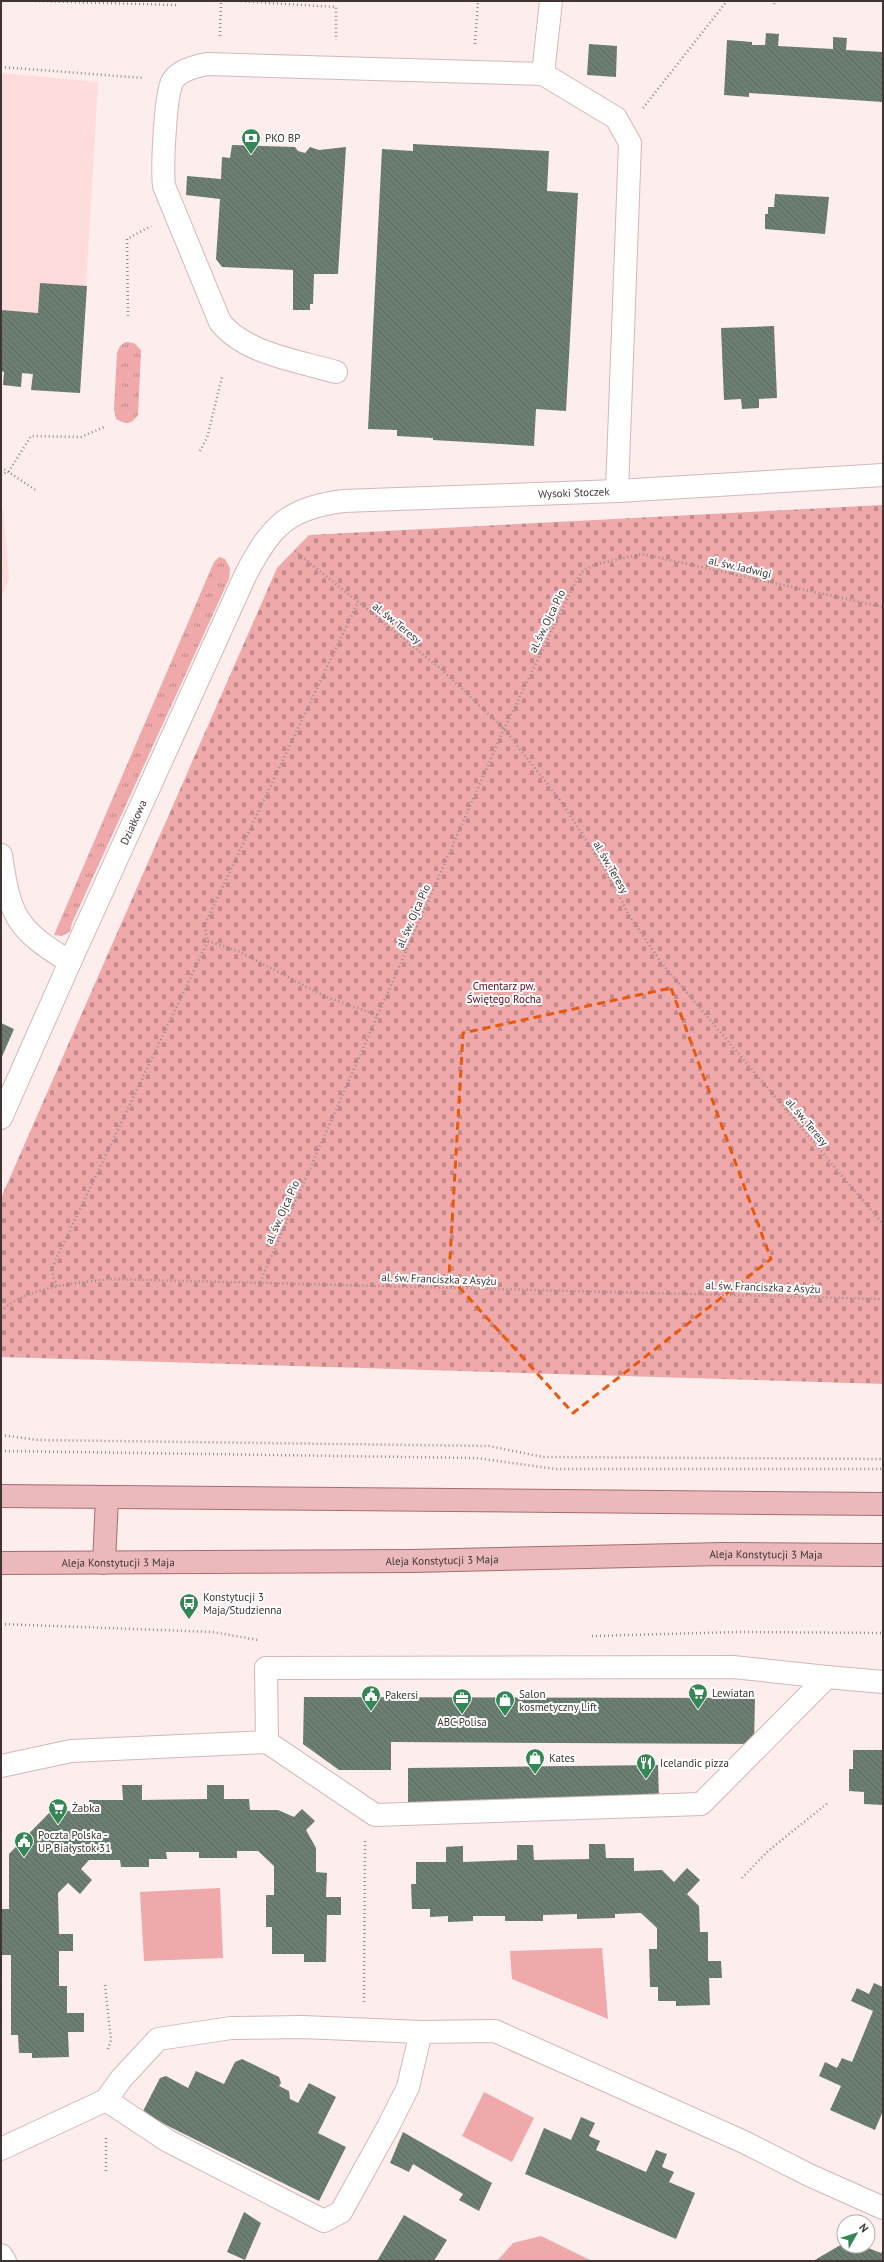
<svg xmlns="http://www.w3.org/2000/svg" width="884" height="2262" font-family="'PT Sans',sans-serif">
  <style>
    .built { fill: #ffdcdc }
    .grass { fill: url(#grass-tufts) }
    .cemetery { fill: url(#cemetery-stones) }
    .park { fill: #efa9aa }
    .building { fill: url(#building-back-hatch) }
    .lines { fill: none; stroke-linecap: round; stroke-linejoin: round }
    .minor-casing { stroke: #d2b8b8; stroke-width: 24 }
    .major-casing { stroke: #a66d6e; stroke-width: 24 }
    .path { stroke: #978a8a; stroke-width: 2.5; stroke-dasharray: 1 3; stroke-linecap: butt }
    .minor { stroke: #fff; stroke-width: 22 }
    .major { stroke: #ebb9bb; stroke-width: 22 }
    .marked { fill: none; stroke: #e8590c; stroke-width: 3; stroke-dasharray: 8 5; stroke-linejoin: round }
    .labels { text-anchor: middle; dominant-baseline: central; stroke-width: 4; stroke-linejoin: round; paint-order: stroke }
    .poi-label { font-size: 11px; fill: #3f3434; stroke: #fff; text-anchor: start }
    .street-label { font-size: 11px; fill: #3f3434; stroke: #fff }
    .park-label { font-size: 11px; fill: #5d0417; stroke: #fff }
  </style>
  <defs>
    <pattern id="grass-tufts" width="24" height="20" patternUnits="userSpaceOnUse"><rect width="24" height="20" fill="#efa9aa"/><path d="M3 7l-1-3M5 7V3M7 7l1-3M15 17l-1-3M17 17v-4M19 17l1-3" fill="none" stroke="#c38a8b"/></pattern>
    <pattern id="cemetery-stones" width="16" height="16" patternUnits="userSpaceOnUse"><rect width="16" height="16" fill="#efa9aa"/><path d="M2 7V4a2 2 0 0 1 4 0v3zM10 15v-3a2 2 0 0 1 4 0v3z" fill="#c38a8b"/></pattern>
    <pattern id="building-back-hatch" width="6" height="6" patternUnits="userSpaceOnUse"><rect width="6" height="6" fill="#6d7f72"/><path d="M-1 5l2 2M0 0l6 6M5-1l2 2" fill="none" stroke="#5b695e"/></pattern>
  </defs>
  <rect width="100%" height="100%" fill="#fdeded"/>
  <path class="built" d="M1 73 98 82 80 393 31 390 32 374H22L21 387 3 385 4 372 1 371Z
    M1 508H3L9 579 1 599Z"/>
  <path class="grass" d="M126 342 134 343 141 350 138 415C130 425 127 425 116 419L114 409 117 353 120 346Z
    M219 557 225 559 230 568 229 579 72 923 70 932 61 936 54 935 214 562Z"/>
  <path class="cemetery" d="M883 505V1384L1 1357V1198L277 568 309 535Z"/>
  <path class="park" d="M220 1888 223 1958 144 1961 140 1892Z
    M602 1948 608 2019 512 1979 510 1951Z
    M484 2092 534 2118 512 2162 462 2136Z
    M541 2236 592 2261H497L513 2243Z"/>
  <path class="building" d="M766 33 779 34 778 46 833 49V37L847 38 846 50 883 52V102L749 93V97L724 95 727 40 752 42V45H765Z
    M589 44 617 46 616 77 587 75Z
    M413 144 549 151 547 191 578 193 566 411 536 409 534 446 433 440V438L397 436V430L368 429 382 149 413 151Z
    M232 145 295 147 298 151 305 153 310 147 319 150 346 147 338 274H314L313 304H310V310H293V270L222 267 216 259 220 199 186 195 187 176 221 179 222 157 230 158Z
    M775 194 829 197 825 234 765 229V214H768V207H774Z
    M40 283 87 286 80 393 31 390 33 374 22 373 21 387 3 385 4 372 1 371V310L38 313Z
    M774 326 777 398 759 399V408L742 409 741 399 724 400 721 328Z
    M1 1023 14 1029 1 1059Z
    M304 1697 755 1698 754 1744 391 1742V1770H339L303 1744Z
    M853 1750H883V1805L864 1804V1792L849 1791V1769H853Z
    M658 1765 659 1800 408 1804V1768Z
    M122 1785H142V1800L207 1799V1785H224V1799H249L250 1810H278L294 1817 302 1809 315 1821 306 1830 316 1848V1872L327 1873 326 1897H341V1915H327L326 1962H304V1954H272V1927H266V1895H274V1866L258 1851H237V1858H199V1852H166L167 1859H149V1867H121L120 1860H89L81 1869 92 1880 80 1894 68 1883 58 1893 59 1934H73V1951H59V1986H67V2013H84V2032H68L69 2057 32 2058V2053H19L18 2035H11V1955H1V1909H9V1854L51 1811H89V1800H123Z
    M589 1844H605L606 1858H634V1871L662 1870 674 1882 687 1868 700 1880 687 1894 699 1906 700 1932H708V1961H721L722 1978H709L710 2005 676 2006V2001H658V1987H650L649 1949H657V1928L641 1913 615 1914V1918L577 1919V1914L543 1915V1921H505V1916H473V1921L448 1922V1916L430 1917V1909H412L411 1884H416V1862H446V1847L463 1846V1862L517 1860V1845H533L534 1860 589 1859Z
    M874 1983 883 1987V2111L875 2130 830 2110 841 2086 819 2076 825 2062 837 2068 842 2058 852 2062 873 2011 851 2001 857 1988 869 1994Z
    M242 2059 279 2077 281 2083 279 2086 289 2091 290 2099 298 2103 309 2083 336 2097 318 2133 346 2147 319 2201 142 2113 160 2078 166 2076 188 2088 196 2071 224 2084 235 2062Z
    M581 2117 595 2123 589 2136 600 2141 596 2150 646 2172 656 2150 667 2154 662 2167 674 2172 669 2182 695 2193 676 2239 525 2174 544 2128 571 2140Z
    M403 2132 492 2183 479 2211 459 2200 463 2194 413 2164 409 2172 390 2163Z
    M244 2212 261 2223 245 2260 227 2252Z
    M404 2215 447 2240 434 2261H377Z
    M844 2243V2246H863L881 2253 883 2249V2261H813Z"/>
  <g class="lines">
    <defs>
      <g id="minor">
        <path d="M543 74 551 1"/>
        <path d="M336 372C299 361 245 354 220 322L164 186C162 167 165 99 172 82 177 71 196 66 207 64L543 74 616 118 630 143 617 491"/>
        <path d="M1 855C10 917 16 929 70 962"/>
        <path id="s1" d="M1 1118 70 962 246 574C271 526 288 508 343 501L617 491 883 475"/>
        <path d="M267 1742 266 1668 733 1667 827 1677"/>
        <path d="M1 1766 71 1751 267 1742 375 1815 701 1804 827 1677 883 1682"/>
        <path d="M106 2100 168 2141 324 2221 341 2212 388 2127 408 2087 421 2032"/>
        <path d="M1 2149 106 2100 121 2079 158 2039 231 2028 302 2027 421 2032 495 2031 744 2142 809 2175 883 2208"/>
        <path d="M1 2255 5 2261"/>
      </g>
      <g id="major">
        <path d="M1 1496 883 1504"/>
        <path id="s2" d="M1 1563 412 1561 723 1554 883 1555"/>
        <path d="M104 1563 107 1498"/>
      </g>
    </defs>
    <use href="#minor" class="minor-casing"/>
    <use href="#major" class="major-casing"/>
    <path class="path" d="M35 1 176 5V1
      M237 1 336 7V40
      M774 4 775 1
      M220 36 221 1
      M475 44 478 1
      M1 67 144 78
      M643 108 727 1
      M128 316 127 239 151 226
      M200 451 207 438 222 377
      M1 467 37 491
      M1 475 9 471 31 436 81 437 104 427
      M295 551 441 669 504 729 560 800 603 866 629 915 660 961 883 1224
      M208 941 238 951 324 996 377 1015
      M260 1282 504 729 575 583 582 572 593 565 642 554 883 607
      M57 1286 51 1270 208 941 204 926 358 602
      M1 1311C29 1286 73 1284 109 1279L883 1299
      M1 1435 38 1440 489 1446 543 1457 883 1459
      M1 1451 476 1458 556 1469H883
      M1 1624 213 1632 258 1640
      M592 1636 738 1632 883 1633
      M742 1878 768 1851 829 1802
      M105 1985 111 2040 108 2049
      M364 2002 365 1841
      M106 2171V2135"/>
    <use href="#minor" class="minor"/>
    <use href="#major" class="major"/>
  </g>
  <path class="marked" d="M671 988 771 1259 573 1413 449 1276 463 1033Z"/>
  <defs>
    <symbol id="bank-pin" viewBox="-11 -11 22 30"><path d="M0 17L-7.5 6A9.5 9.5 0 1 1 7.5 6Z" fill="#358656" stroke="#fff"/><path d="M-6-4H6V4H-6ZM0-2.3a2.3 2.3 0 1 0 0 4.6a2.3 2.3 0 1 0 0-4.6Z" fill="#fff"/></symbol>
    <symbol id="bus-pin" viewBox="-11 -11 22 30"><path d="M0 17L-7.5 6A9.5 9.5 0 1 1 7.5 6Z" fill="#358656" stroke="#fff"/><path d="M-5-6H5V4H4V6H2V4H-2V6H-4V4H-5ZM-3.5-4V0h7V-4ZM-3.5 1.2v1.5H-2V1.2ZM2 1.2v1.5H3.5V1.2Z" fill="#fff"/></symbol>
    <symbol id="supermarket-pin" viewBox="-11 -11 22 30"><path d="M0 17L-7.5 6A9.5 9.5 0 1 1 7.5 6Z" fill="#358656" stroke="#fff"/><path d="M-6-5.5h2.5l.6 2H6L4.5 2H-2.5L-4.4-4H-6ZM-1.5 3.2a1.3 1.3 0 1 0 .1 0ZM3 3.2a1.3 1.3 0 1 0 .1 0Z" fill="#fff"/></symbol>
    <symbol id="civic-pin" viewBox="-11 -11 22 30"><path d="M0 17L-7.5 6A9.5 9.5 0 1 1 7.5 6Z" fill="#358656" stroke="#fff"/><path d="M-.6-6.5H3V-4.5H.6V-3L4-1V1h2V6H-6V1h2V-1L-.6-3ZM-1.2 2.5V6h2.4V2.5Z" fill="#fff"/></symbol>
    <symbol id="office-pin" viewBox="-11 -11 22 30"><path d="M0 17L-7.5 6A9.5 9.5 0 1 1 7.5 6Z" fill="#358656" stroke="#fff"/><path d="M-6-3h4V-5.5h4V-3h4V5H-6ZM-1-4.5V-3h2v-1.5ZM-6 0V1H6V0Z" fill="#fff"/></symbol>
    <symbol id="shop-pin" viewBox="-11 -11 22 30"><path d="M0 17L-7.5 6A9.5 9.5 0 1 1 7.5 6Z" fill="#358656" stroke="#fff"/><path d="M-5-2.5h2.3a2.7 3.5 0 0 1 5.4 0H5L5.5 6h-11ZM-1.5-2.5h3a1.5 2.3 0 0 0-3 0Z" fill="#fff"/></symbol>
    <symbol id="restaurant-pin" viewBox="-11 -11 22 30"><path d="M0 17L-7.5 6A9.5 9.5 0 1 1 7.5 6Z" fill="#358656" stroke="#fff"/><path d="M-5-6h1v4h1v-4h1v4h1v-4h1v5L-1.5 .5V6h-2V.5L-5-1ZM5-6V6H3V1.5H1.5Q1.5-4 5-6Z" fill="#fff"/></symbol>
  </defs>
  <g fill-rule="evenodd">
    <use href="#bank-pin" x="240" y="127" width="22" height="30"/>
    <use href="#bus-pin" x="178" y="1592" width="22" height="30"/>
    <use href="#supermarket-pin" x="687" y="1682" width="22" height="30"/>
    <use href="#civic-pin" x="360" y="1684" width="22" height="30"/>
    <use href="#office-pin" x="451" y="1687" width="22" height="30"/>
    <use href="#shop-pin" x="494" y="1689" width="22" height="30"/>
    <use href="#shop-pin" x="524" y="1747" width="22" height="30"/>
    <use href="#restaurant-pin" x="635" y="1752" width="22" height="30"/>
    <use href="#supermarket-pin" x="47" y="1797" width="22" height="30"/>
    <use href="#civic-pin" x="13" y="1830" width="22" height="30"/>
  </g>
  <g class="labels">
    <g class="poi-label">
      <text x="265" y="138">PKO BP</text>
      <text x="203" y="1597">Konstytucji 3<tspan x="203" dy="13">Maja/Studzienna</tspan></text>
      <text x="712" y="1693">Lewiatan</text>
      <text x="519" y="1694">Salon<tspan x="519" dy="13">kosmetyczny Lift</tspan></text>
      <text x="385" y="1695">Pakersi</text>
      <text x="462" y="1722" text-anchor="middle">ABC Polisa</text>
      <text x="549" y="1758">Kates</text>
      <text x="660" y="1763">Icelandic pizza</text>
      <text x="72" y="1808">Żabka</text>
      <text x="38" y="1835">Poczta Polska -<tspan x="38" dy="13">UP Białystok 31</tspan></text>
    </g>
    <g class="street-label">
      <text stroke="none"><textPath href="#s1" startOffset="956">Wysoki Stoczek</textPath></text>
      <text transform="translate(740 567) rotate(13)">al. św. Jadwigi</text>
      <text transform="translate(547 621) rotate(-64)">al. św. Ojca Pio</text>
      <text transform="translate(397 623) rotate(39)">al. św. Teresy</text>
      <text stroke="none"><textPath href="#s1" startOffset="324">Działkowa</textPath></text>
      <text transform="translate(611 867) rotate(60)">al. św. Teresy</text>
      <text transform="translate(413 916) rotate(-66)">al. św. Ojca Pio</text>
      <text transform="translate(807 1122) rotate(50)">al. św. Teresy</text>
      <text transform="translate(282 1212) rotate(-66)">al. św. Ojca Pio</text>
      <text transform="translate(439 1279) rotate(2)">al. św. Franciszka z Asyżu</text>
      <text transform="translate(763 1287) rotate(2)">al. św. Franciszka z Asyżu</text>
      <text stroke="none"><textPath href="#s2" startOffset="765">Aleja Konstytucji 3 Maja</textPath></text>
      <text stroke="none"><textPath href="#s2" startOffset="441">Aleja Konstytucji 3 Maja</textPath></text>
      <text stroke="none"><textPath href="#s2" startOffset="117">Aleja Konstytucji 3 Maja</textPath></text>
    </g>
    <g class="park-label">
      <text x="504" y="986">Cmentarz pw.<tspan x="504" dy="13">Świętego Rocha</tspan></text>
    </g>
  </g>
  <rect width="884" height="2262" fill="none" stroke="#3f3434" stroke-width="4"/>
  <g transform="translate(856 2234) rotate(51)"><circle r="19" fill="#ffffff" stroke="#b2aeae"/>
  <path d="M0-3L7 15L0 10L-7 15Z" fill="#358656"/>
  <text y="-6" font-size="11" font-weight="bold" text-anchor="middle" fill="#3f3434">N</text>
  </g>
</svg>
